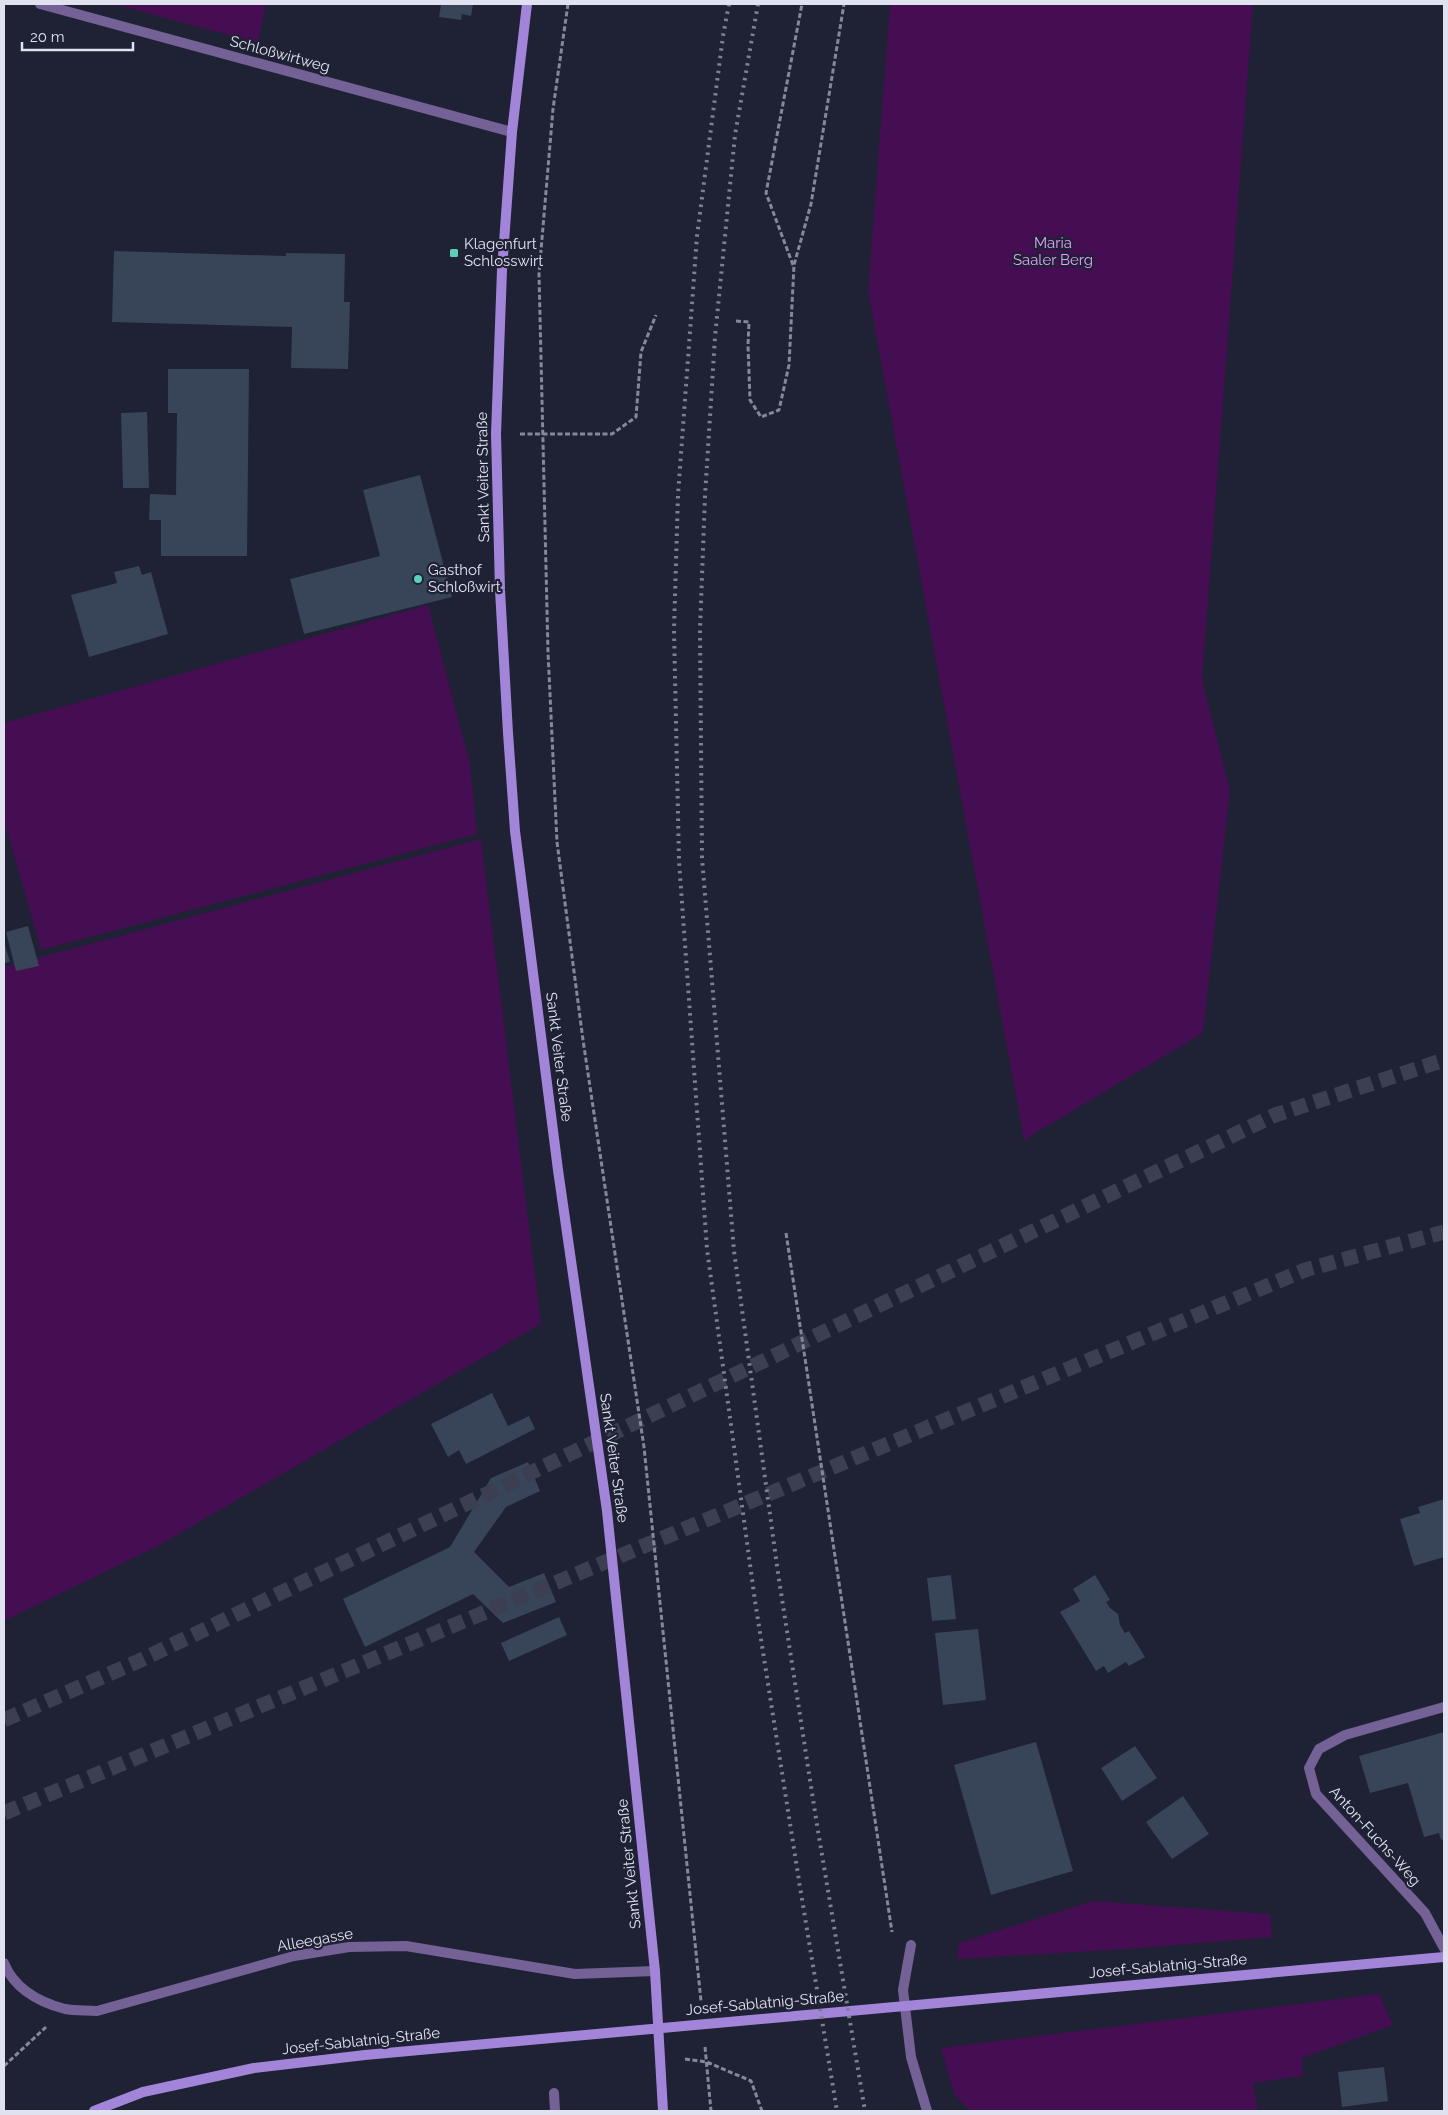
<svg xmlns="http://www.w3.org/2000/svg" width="1448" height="2115" font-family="Raleway,sans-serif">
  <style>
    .green { fill: #450e52 }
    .building { fill: #384457 }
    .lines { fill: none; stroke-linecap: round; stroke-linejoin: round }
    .motorway-tunnel { stroke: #3c3e51; stroke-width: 15; stroke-dasharray: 15 8; stroke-linecap: butt }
    .path { stroke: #868899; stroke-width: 3; stroke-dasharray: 5 2.5; stroke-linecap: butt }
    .service { stroke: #746296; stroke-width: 10 }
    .minor { stroke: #746296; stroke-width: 10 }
    .secondary { stroke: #a285d8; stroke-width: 10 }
    .rail { stroke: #7e8091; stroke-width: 4; stroke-dasharray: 2.5 5; stroke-linecap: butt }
    .poi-dot { fill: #5eceb8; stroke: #1f2135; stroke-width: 2 }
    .labels { text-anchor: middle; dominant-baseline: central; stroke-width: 4.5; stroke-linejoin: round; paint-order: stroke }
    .street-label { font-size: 15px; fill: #e0e2f0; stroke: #1f2135 }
    .park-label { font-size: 15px; fill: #ea9ffe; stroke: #1f2135 }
    .poi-label { font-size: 15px; fill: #e0e2f0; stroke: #1f2135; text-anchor: start }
  </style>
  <rect width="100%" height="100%" fill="#1f2135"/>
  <path class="green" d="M114 4H266L258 43Z
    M890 4H1253L1202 680 1230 790 1203 1033 1024 1140 868 291Z
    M428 605 470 764 477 834 41 950 4 820V723Z
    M481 839 541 1324 158 1546 4 1621V967Z
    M1093 1901 1270 1914 1272 1937 1128 1949 957 1959 959 1943Z
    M1379 1994 1393 2025 1302 2058 1303 2076 1253 2083 1258 2111H970L954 2094 941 2048Z"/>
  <path class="building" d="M441 4H473L471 16 462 14 461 20 439 17Z
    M114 251 286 256V253L345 254 344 302H350L348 369 291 368 292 327 112 322Z
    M168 369H249L247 556H161V520H149L150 494 176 495 177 413H168Z
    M147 412 149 488H123L121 413Z
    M420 475 452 597 304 634 290 579 380 556 363 490Z
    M139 566 142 575 151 572 168 634 89 657 71 595 117 583 114 572Z
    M28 926 39 966 16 971 6 932Z
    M4 942 10 962 4 963Z
    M492 1393 508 1426 529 1416 535 1429 466 1464 459 1450 448 1457 431 1424Z
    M528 1462 540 1491 506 1507 474 1552 509 1587 544 1573 556 1602 503 1623 473 1594 365 1647 343 1599 450 1547 491 1478Z
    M1444 1499V1557L1414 1566 1400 1519 1420 1513 1418 1507Z
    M951 1575 956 1619 932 1621 927 1578Z
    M1095 1575 1110 1600 1106 1602 1110 1608 1118 1614 1120 1625 1125 1633 1129 1631 1145 1657 1129 1666 1126 1662 1108 1673 1104 1666 1096 1671 1060 1612 1080 1601 1073 1589Z
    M559 1617 567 1635 509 1661 501 1643Z
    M978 1629 986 1700 943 1705 935 1633Z
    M1444 1732V1839L1441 1840 1439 1833 1424 1837 1408 1783 1370 1793 1359 1756Z
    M1036 1742 1073 1871 991 1895 954 1765Z
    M1135 1746 1157 1778 1122 1801 1101 1768Z
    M1183 1796 1209 1834 1172 1859 1146 1822Z
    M1384 2067 1388 2101 1342 2107 1338 2072Z"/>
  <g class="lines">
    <path class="motorway-tunnel" d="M4 1720 139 1661 1275 1115 1444 1060
      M4 1813 1305 1270 1444 1232"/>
    <path class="path" d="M568 4 553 109 539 274 548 652 557 842 583 1040 644 1447 701 2001
      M793 265 766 193 802 4
      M736 321 749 322 748 345 750 400 761 417 779 410 789 365 794 265 811 204 844 4
      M520 434H612L636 417 641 352 656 315
      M786 1233 892 1932
      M705 2047 711 2111
      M685 2059 707 2062 751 2081 762 2111
      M4 2066 46 2027"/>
    <path class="service" d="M4 1963C14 1988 39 2002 65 2009 75 2011 87 2010 97 2011L294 1956 349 1947 406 1946 575 1974 655 1971
      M554 2093 555 2111"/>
    <path class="minor" d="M40 4 512 132
      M1444 1707 1345 1735 1319 1749 1309 1768 1316 1794 1425 1913 1444 1948
      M911 1945 903 1990 911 2057 927 2111"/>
    <path class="secondary" d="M527 4 512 132 502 270 496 434 500 590 508 733 515 831 558 1170 607 1511 655 1971 663 2111
      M94 2111 143 2092 254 2068 365 2055 1444 1957"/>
    <path class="rail" d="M729 4 723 36 697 236 678 495 674 630 679 861 707 1249 755 1601 800 1887 837 2111
      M758 4 735 135 715 337 705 496 700 630 702 858 734 1251 778 1573 817 1825 865 2111"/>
  </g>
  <g class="poi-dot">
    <rect x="449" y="248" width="10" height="10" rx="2.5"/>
    <circle cx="418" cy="579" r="5"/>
  </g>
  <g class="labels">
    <g class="street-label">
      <text transform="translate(280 54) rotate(15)">Schloßwirtweg</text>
      <text transform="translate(483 477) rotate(-91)">Sankt Veiter Straße</text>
      <text transform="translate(559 1057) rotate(83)">Sankt Veiter Straße</text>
      <text transform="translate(614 1458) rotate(82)">Sankt Veiter Straße</text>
      <text transform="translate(1375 1836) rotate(48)">Anton-Fuchs-Weg</text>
      <text transform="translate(629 1864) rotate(-96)">Sankt Veiter Straße</text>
      <text transform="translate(315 1940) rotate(-10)">Alleegasse</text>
      <text transform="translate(1168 1966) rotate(-5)">Josef-Sablatnig-Straße</text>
      <text transform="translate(765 2003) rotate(-5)">Josef-Sablatnig-Straße</text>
      <text transform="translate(361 2041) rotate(-6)">Josef-Sablatnig-Straße</text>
    </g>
    <g class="park-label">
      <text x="1053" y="243">Maria<tspan x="1053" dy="17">Saaler Berg</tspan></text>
    </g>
    <g class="poi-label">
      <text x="464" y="244">Klagenfurt<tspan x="464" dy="17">Schlosswirt</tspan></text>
      <text x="428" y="570">Gasthof<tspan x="428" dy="17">Schloßwirt</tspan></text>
    </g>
  </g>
  <rect width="1448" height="2115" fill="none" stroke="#e0e2f0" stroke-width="10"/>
  <path d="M22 42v8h111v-8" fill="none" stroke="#e0e2f0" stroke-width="2.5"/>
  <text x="30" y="42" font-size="15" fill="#e0e2f0" stroke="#1f2135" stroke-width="4" paint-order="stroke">20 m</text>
</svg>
